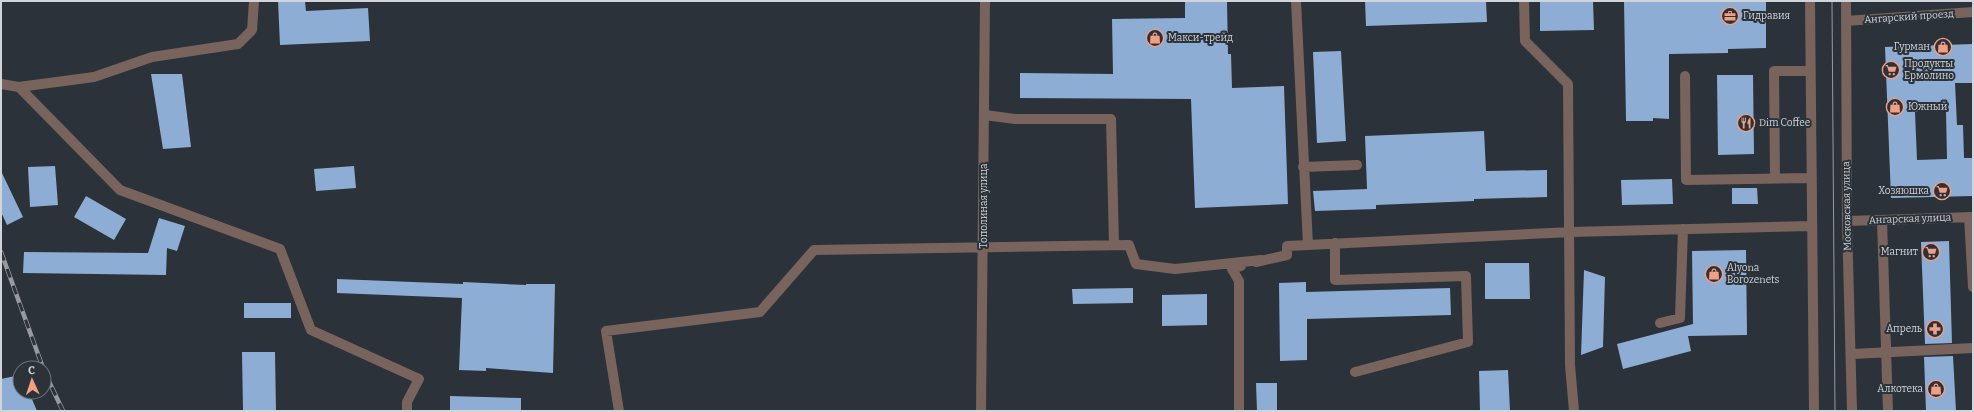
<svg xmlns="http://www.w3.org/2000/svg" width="1974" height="412" font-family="Bitter,serif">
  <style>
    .building { fill: #8dadd4; fill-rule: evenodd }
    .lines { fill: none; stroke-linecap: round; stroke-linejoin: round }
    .minor { stroke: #79635d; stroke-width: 10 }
    .tram { stroke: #979ba1; stroke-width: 1 }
    .rail-casing { stroke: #979ba1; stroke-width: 4.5 }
    .rail { stroke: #2c3239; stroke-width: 3; stroke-dasharray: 9; stroke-linecap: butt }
    .labels { text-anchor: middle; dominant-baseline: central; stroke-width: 4; stroke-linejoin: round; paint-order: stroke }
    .poi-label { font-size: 10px; fill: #d1d4d9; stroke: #2c3239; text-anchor: start }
    .street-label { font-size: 10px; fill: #d1d4d9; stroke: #2c3239 }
  </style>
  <rect width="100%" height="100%" fill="#2c3239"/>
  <path class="building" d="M278 1H305L306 11 368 8 370 41 280 45Z
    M1185 1H1227L1228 54H1231L1232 88 1284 86 1288 204 1195 208 1191 99 1020 98V73L1113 74 1112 19 1185 18Z
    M1365 1H1486L1487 22 1366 26Z
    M1540 1H1593L1594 30 1540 31Z
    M1624 1H1766V48L1728 49V53L1669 54V119L1653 118V121H1626Z
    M1973 44V83H1955L1957 125H1963L1964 158H1972L1973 196 1891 198 1885 47ZM1946 111 1947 159 1917 160 1915 112Z
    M1341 51 1346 141 1317 143 1313 52Z
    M151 74H182L191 147 163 149Z
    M1717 75H1753L1754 154 1718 155Z
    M1484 131 1486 171 1547 170V197L1474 199V201L1376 205V209L1315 211 1313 191 1367 189 1365 136Z
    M55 166 58 205 30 207 28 167Z
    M354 166 356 188 316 191 314 169Z
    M1 171 23 217 7 225 1 212Z
    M1672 179 1673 204 1622 205 1621 180Z
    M1732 188H1757L1758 204H1732Z
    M86 196 126 219 114 240 74 217Z
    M159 218 185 226 177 251 167 248 166 275 23 273 24 252 148 253Z
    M1949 241 1952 343 1925 344 1921 242Z
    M1746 250 1747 335 1688 336 1691 351 1623 369 1617 344 1693 324 1692 251Z
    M1485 263H1529L1530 299H1485Z
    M1584 270 1605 277 1603 347 1581 355Z
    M337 279 463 284V282L526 285V284H555L553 373 486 368V371L459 370 462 298 337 293Z
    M1306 282V292L1450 288 1451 315 1307 319V360L1280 361 1279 283Z
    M1133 288V303L1073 304 1072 289Z
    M1207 294V325L1162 326V295Z
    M244 303H291V318H244Z
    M242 352H275L276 411H243Z
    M1953 356 1956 411H1926L1924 357Z
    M1508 370 1510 411H1480L1479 371Z
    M20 375V392H29L37 411H1V379Z
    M1256 383H1277V411H1257Z
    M450 396 521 398V411H450Z"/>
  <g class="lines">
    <path class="minor" d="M1296 1 1308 245
      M1524 1 1525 41 1568 84 1570 365 1574 411
      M1810 1 1814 411
      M1846 1 1847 221 1852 411
      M1846 21 1973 12
      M1685 76 1686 180 1812 178
      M1 84 19 87 120 190 280 249 311 330 419 379 407 402V411
      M19 87 94 77 152 57 238 44 252 30 254 1
      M985 115 1015 119H1111L1114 245
      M1303 167 1357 165
      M1775 178 1774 71H1810
      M1969 217 1973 287
      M1882 220 1888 411
      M1847 221 1973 217
      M1335 243V280L1466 276 1468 342 1355 372
      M1256 262 1287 255V246L1308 245 1571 232 1812 226
      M1660 323 1680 318 1683 229
      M1852 354 1973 348
      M619 411 606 331 760 312 814 250 1129 245 1136 264 1175 269 1261 260
      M981 411 985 1
      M1239 411V281L1232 269 1241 266"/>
    <path class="tram" d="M1832 1 1835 411"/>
    <defs>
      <path id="rail" d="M1 252 43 368
        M44 371 63 411"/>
    </defs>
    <use href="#rail" class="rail-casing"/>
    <use href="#rail" class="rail"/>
  </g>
  <defs>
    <symbol id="office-ring" viewBox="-11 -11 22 22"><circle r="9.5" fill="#2c3239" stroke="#f39f85" stroke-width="1.5"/><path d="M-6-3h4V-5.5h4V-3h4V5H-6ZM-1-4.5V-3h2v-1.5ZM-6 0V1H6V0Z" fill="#f39f85"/></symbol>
    <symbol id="shop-ring" viewBox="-11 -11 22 22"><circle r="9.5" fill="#2c3239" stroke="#f39f85" stroke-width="1.5"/><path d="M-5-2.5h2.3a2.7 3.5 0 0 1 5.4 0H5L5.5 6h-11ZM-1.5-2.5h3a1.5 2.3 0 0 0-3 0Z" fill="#f39f85"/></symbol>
    <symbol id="supermarket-ring" viewBox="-11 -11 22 22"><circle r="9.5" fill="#2c3239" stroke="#f39f85" stroke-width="1.5"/><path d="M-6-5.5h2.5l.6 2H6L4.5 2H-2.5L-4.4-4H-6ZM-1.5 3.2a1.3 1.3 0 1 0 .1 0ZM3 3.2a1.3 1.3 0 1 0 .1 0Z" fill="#f39f85"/></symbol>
    <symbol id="restaurant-ring" viewBox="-11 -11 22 22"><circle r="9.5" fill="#2c3239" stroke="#f39f85" stroke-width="1.5"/><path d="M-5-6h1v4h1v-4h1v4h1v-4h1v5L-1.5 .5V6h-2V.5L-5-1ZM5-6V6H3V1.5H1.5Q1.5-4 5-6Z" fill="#f39f85"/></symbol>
    <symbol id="pharmacy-ring" viewBox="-11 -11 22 22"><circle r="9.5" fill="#2c3239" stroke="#f39f85" stroke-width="1.5"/><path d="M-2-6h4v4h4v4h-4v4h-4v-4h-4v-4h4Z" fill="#f39f85"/></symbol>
  </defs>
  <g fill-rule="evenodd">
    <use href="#office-ring" x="1720" y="6" width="20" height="20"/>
    <use href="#shop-ring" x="1145" y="28" width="20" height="20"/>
    <use href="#shop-ring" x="1933" y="37" width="20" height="20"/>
    <use href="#supermarket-ring" x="1881" y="60" width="20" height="20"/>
    <use href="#shop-ring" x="1885" y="97" width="20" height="20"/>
    <use href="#restaurant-ring" x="1736" y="113" width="20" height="20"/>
    <use href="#supermarket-ring" x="1932" y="181" width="20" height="20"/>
    <use href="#supermarket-ring" x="1921" y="242" width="20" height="20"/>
    <use href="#shop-ring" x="1704" y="264" width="20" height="20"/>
    <use href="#pharmacy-ring" x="1925" y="319" width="20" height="20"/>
    <use href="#shop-ring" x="1926" y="379" width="20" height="20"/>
  </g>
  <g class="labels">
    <g class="poi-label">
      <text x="1743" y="16">Гидравия</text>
      <text x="1168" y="38">Макси-трейд</text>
      <text x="1930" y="47" text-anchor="end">Гурман</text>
      <text x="1904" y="64">Продукты<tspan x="1904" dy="12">Ермолино</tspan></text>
      <text x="1908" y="107">Южный</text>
      <text x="1759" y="123">Dim Coffee</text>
      <text x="1929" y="191" text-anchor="end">Хозяюшка</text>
      <text x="1918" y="252" text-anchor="end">Магнит</text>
      <text x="1727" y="268">Alyona<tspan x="1727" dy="12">Borozenets</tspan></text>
      <text x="1922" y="329" text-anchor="end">Апрель</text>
      <text x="1923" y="389" text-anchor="end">Алкотека</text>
    </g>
    <g class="street-label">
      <text transform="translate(1909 17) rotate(-4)">Ангарский проезд</text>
      <text transform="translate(984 206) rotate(-90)">Тополиная улица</text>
      <text transform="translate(1847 206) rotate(-91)">Московская улица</text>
      <text transform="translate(1910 219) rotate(-2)">Ангарская улица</text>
    </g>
  </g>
  <rect width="1974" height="412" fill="none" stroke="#d1d4d9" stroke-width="4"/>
  <g transform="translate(32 380) rotate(357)"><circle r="19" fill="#2c3239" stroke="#6e7379"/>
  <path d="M0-3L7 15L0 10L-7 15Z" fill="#f39f85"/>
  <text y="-6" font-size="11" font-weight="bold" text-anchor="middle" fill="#d1d4d9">С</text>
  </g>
</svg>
